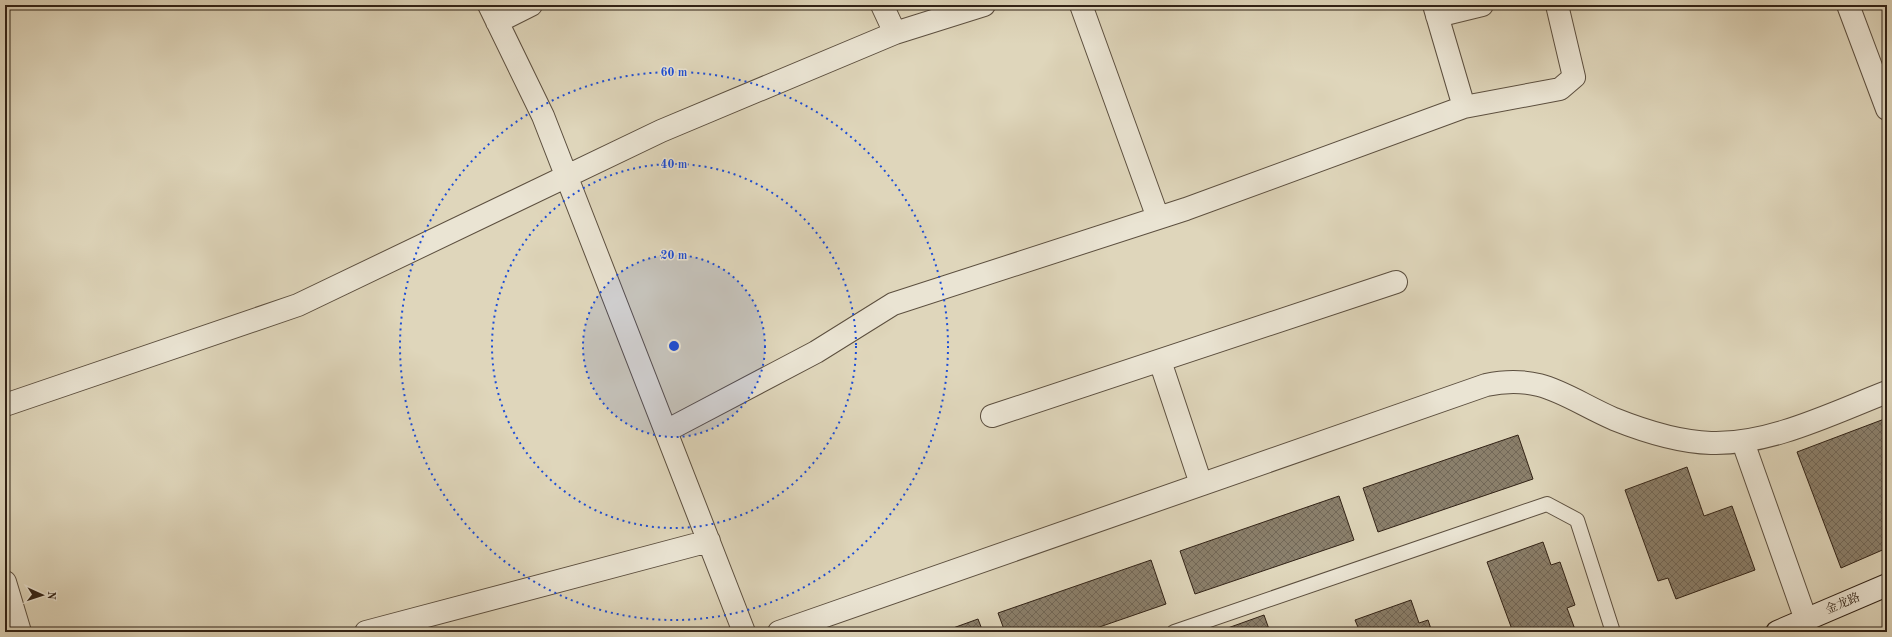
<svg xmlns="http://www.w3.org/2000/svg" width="1892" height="637" font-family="'Old Standard TT','Noto Serif SC',serif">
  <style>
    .building { fill: url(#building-cross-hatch); stroke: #312216 }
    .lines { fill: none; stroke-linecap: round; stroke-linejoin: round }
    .lane-casing { stroke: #5c4f3f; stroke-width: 16 }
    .street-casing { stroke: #5c4f3f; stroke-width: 24 }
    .secondary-casing { stroke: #312216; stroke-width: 24 }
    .lane { stroke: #eae4d3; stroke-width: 14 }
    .street { stroke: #eae4d3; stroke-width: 22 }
    .secondary { stroke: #eae4d3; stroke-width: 22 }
    .ring { fill: none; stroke: #1d4ed8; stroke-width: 2; stroke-dasharray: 2 4 }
    .labels { text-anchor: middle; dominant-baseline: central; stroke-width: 3; stroke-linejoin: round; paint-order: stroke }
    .street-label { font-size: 12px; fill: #312216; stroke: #eae4d3 }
    .centre { fill: #1d4ed8; stroke: #eae4d3; stroke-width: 2 }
    .ring-label { font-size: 12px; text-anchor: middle; font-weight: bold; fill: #1d4ed8; stroke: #eae4d3; stroke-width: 3; stroke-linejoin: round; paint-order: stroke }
  </style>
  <defs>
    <pattern id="building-cross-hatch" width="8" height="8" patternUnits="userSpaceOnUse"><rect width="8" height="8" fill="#8b806c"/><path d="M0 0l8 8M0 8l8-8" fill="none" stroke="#726858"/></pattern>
  </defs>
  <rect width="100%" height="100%" fill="#dfd6bb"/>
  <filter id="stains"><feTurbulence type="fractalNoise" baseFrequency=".005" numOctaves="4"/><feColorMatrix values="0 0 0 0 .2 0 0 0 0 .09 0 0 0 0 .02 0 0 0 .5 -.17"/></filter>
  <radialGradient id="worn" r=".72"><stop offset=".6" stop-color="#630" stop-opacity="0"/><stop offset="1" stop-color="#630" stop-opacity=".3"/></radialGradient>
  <path class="building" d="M1887 418V548L1841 568 1797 452Z
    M1518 435 1533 479 1378 532 1363 488Z
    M1687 467 1704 516 1732 506 1755 570 1676 599 1668 578 1658 581 1625 490Z
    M1339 496 1354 540 1195 594 1180 551Z
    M1543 542 1551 565 1560 562 1575 605 1567 608 1576 632H1513L1487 562Z
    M1151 560 1166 604 1085 632H1005L998 613Z
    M1411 600 1419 623 1428 620 1432 632H1360L1355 620Z
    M1264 615 1270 632H1226L1225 629Z
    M978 619 983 632H942Z"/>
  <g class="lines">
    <defs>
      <path id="lane" d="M1174 632 1547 504 1577 520 1613 632"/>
      <path id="street" d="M489 5 543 116 744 632
        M882 5 895 33
        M1081 5 1158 218
        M1848 5 1887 109
        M1437 16 1482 5
        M497 22 531 5
        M1464 107 1560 89 1574 77 1557 5
        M1160 361 1201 484
        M5 405 298 305 661 131 895 33 984 5
        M992 416 1396 282
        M666 431 816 352 893 304 1186 209 1464 107 1434 5
        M1743 442 1806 620
        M5 582 20 632
        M366 632 709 541
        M779 632 1486 385C1542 373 1566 398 1614 419 1644 431 1678 442 1711 443 1769 445 1833 413 1887 392"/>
      <path id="secondary" d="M1777 632 1887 585"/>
    </defs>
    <use href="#lane" class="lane-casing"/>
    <use href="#street" class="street-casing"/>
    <use href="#secondary" class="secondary-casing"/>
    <use href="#lane" class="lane"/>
    <use href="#street" class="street"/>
    <use href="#secondary" class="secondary"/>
  </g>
  <circle cx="674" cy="346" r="91" fill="#1d4ed8" fill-opacity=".12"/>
  <g class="ring">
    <circle cx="674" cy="346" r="91"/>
    <circle cx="674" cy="346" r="182"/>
    <circle cx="674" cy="346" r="274"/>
  </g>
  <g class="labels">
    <g class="street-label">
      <text transform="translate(1843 604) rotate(-23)">金龙路</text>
    </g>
  </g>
  <circle cx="674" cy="346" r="6" class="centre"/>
  <g class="ring-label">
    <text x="674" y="76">60 m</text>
    <text x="674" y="168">40 m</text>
    <text x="674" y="259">20 m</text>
  </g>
  <rect width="1892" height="637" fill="none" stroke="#dfd6bb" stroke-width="20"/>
  <rect x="6" y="6" width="1880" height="625" fill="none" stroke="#312216" stroke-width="2"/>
  <rect x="10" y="10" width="1872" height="617" fill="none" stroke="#312216"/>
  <g transform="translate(42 595) rotate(93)" stroke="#eae4d3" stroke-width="3" paint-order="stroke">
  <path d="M0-3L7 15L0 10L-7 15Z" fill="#312216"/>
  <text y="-6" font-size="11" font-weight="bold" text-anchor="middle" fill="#312216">N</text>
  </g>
  <rect width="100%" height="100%" filter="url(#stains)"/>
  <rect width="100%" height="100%" fill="url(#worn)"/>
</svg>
